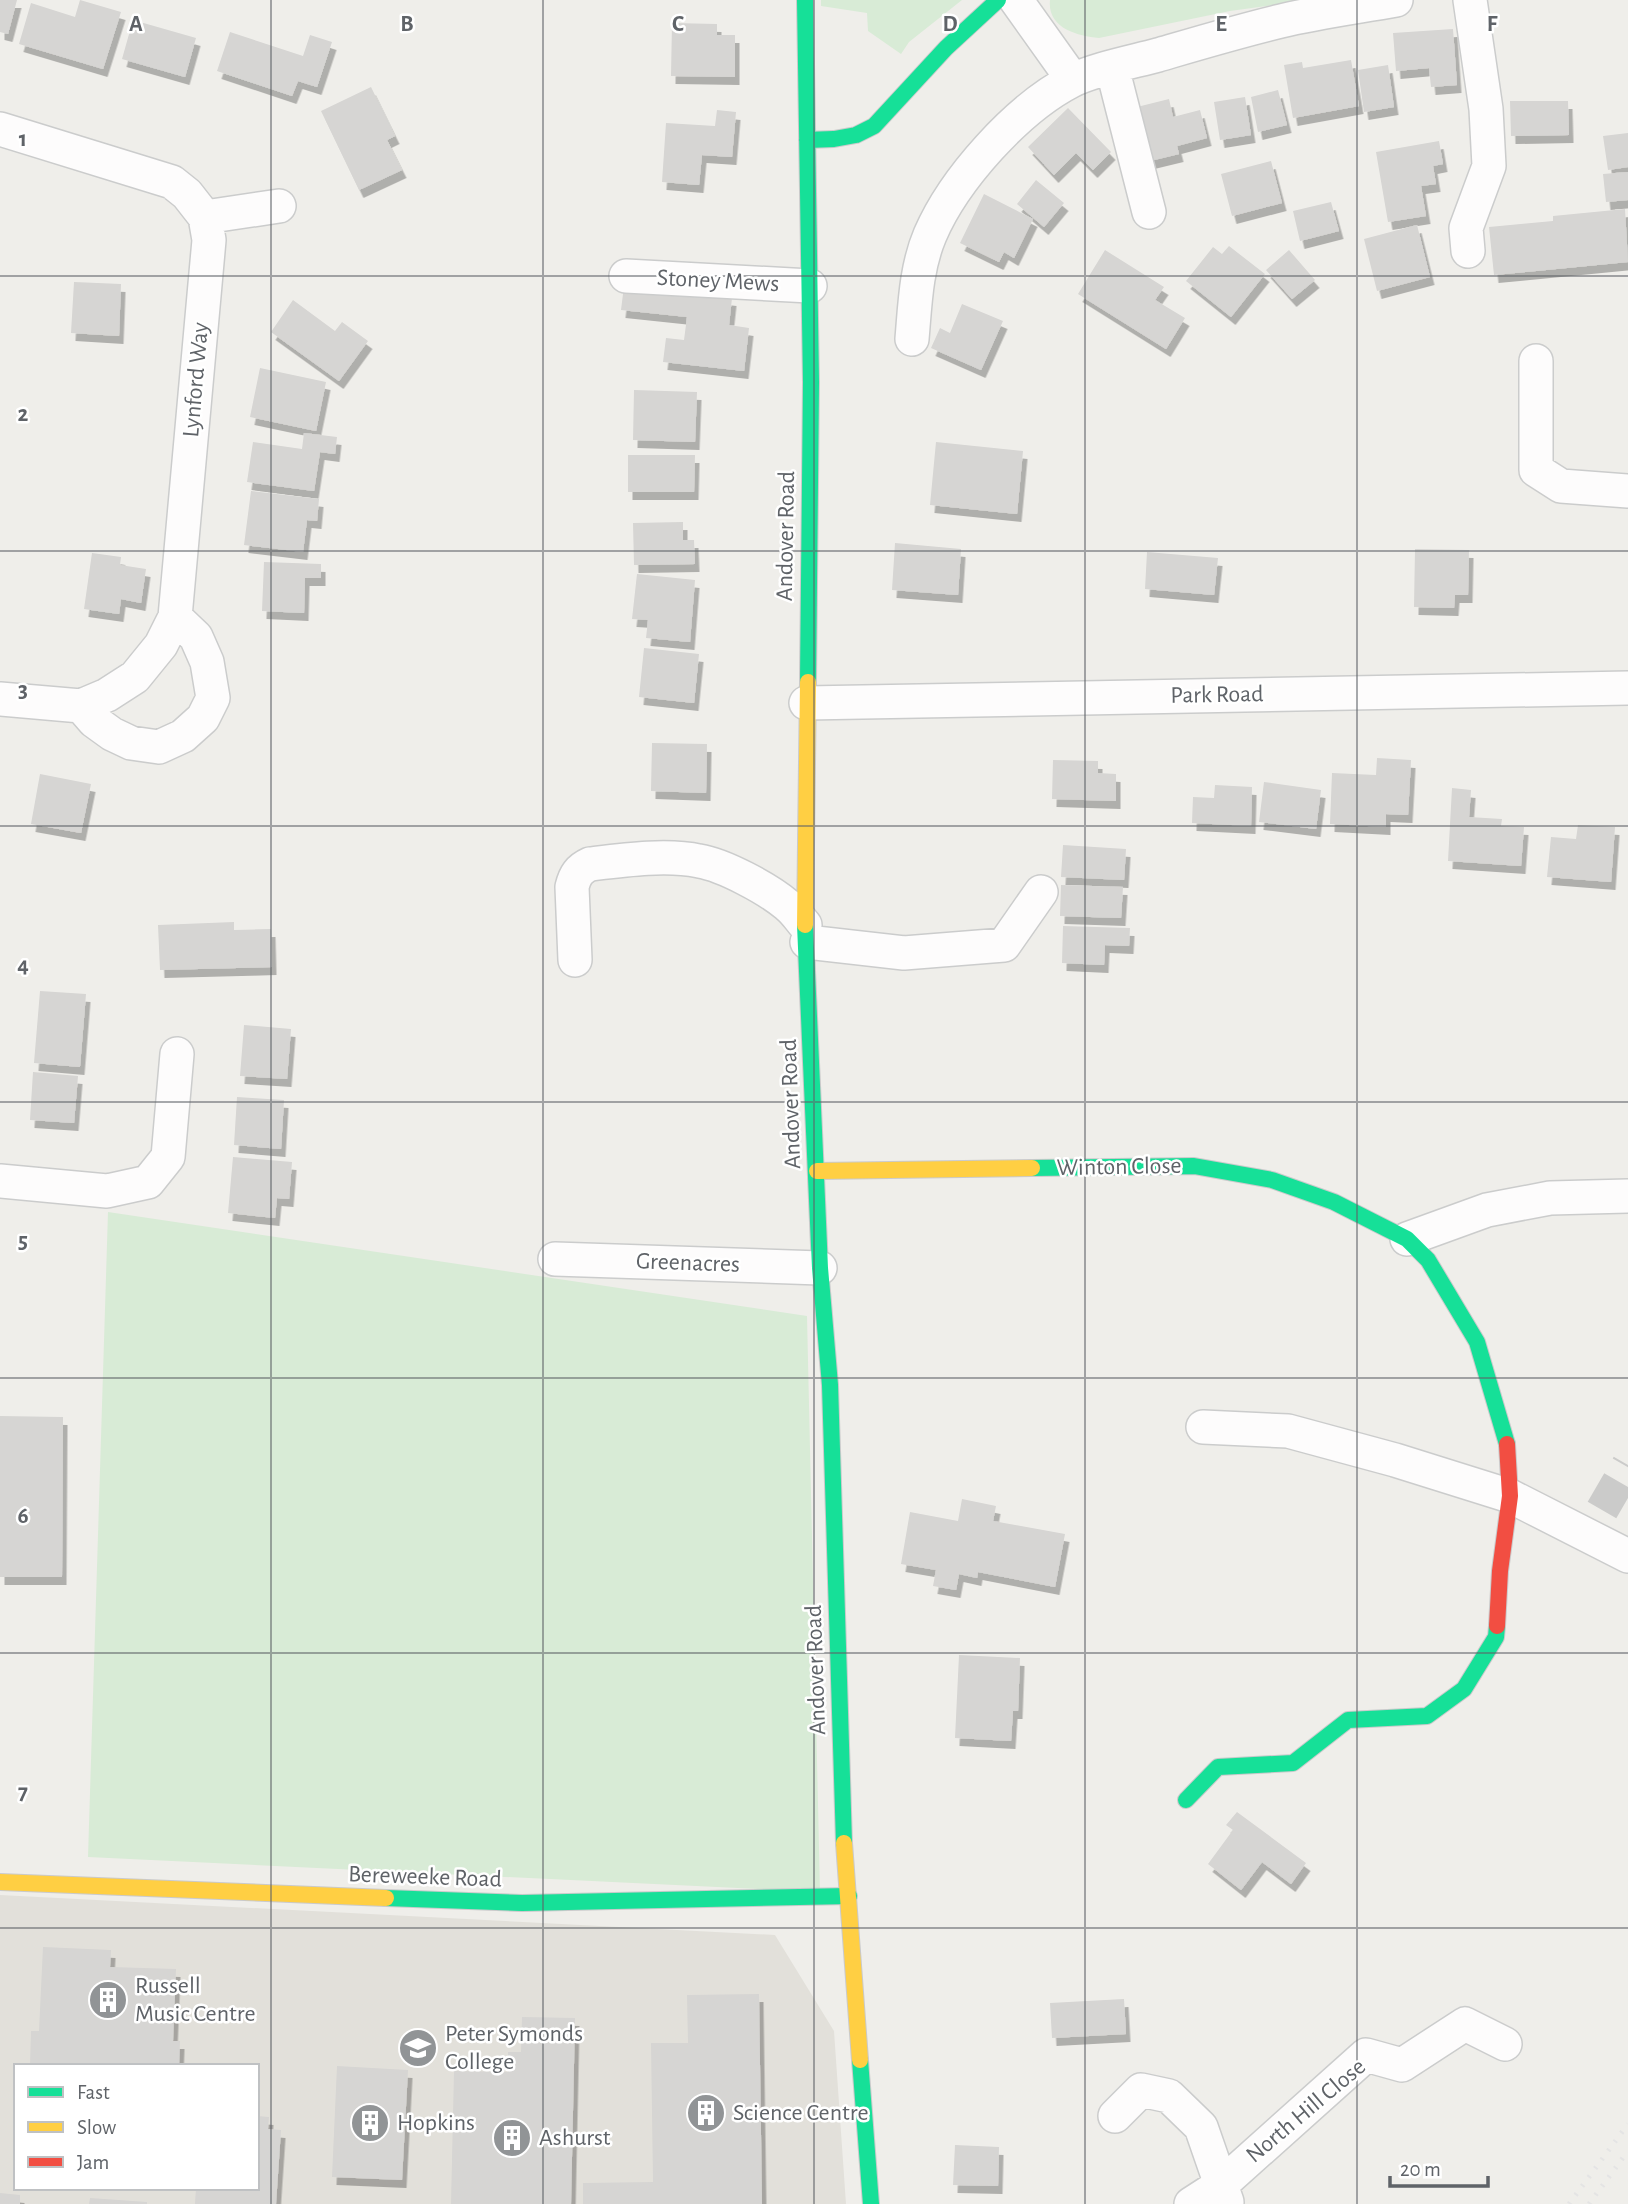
<svg xmlns="http://www.w3.org/2000/svg" width="1628" height="2204" font-family="'Alegreya Sans',sans-serif">
  <style>
    .education { fill: #e2e0da; fill-rule: evenodd }
    .green { fill: #d8ebd6 }
    .building { fill: #d6d5d3; filter: url(#shadow) }
    .lines { fill: none; stroke-linecap: round; stroke-linejoin: round }
    .street-tunnel { stroke: #cbcbca; stroke-width: 33; stroke-dasharray: 33 17; stroke-linecap: butt }
    .street-casing { stroke: #cbcccc; stroke-width: 36 }
    .fast-casing { stroke: #cacacb; stroke-width: 18 }
    .slow-casing { stroke: #cacacb; stroke-width: 18 }
    .jam-casing { stroke: #cacacb; stroke-width: 18 }
    .street { stroke: #fdfcfc; stroke-width: 33 }
    .fast { stroke: #16e098; stroke-width: 16 }
    .slow { stroke: #ffcf43; stroke-width: 16 }
    .jam { stroke: #f24e42; stroke-width: 16 }
    .rail { stroke: #e4e4e4; stroke-width: 5; stroke-dasharray: 2 9; stroke-linecap: butt }
    .grid { fill: none; stroke: #5f6368; stroke-width: 2; stroke-opacity: 0.55 }
    .labels { text-anchor: middle; dominant-baseline: central; stroke-width: 5; stroke-linejoin: round; paint-order: stroke }
    .street-label { font-size: 24px; fill: #5f6368; stroke: #fff }
    .poi-label { font-size: 24px; fill: #5f6368; stroke: #fff; text-anchor: start }
    .grid-label { font-size: 23px; text-anchor: middle; font-weight: bold; fill: #5f6368; stroke: #fff; stroke-width: 5; stroke-linejoin: round; paint-order: stroke }
  </style>
  <defs>
    <filter id="shadow"><feDropShadow dx="4.5" dy="8" stdDeviation="0" flood-color="#0004"/></filter>
  </defs>
  <rect width="100%" height="100%" fill="#efeeea"/>
  <path class="education" d="M0 1895 775 1935 834 2031 846 2204H0ZM16 2066H257V2188H16Z"/>
  <path class="green" d="M821 0H962L909 42 901 54 868 31 867 13 821 6Z
    M1050 0H1311L1230 11 1099 38C1077 36 1047 28 1050 0Z
    M108 1212 807 1316 820 1892 88 1857Z"/>
  <path class="building" d="M0 0H17L8 34 0 32Z
    M80 0 121 12 103 69 19 44 31 3 75 17Z
    M133 20 196 38 185 77 122 59Z
    M672 23 717 24V35H735V77L671 76Z
    M1453 29 1457 85 1431 87 1429 68 1396 71 1393 33Z
    M230 32 303 56 310 35 332 42 317 87 298 81 292 96 217 71Z
    M1351 60 1359 106 1293 118 1284 65 1302 62 1303 68Z
    M1388 65 1394 107 1364 112 1358 70Z
    M371 87 395 136 387 140 402 170 359 190 321 111Z
    M1278 90 1287 125 1258 132 1251 97Z
    M1245 97 1251 135 1220 140 1214 102Z
    M1169 99 1173 117 1200 110 1207 138 1177 146 1179 154 1150 161 1137 107Z
    M1510 101H1568L1569 135 1511 136Z
    M1068 108 1111 152 1093 170 1076 153 1054 175 1028 147Z
    M717 110 736 112 732 157 702 155 699 185 662 182 666 123 715 126Z
    M1628 133V167L1608 170 1603 136Z
    M1439 141 1443 164 1433 166 1436 184 1421 186 1426 216 1388 222 1376 152Z
    M1271 161 1282 203 1232 216 1221 174Z
    M1628 172V200L1606 202 1603 174Z
    M1036 180 1064 203 1044 227 1017 204Z
    M984 194 1033 219 1014 258 1004 252 999 262 960 243Z
    M1331 202 1339 231 1300 241 1293 211Z
    M1625 209 1628 262 1494 275 1489 227 1553 221V216Z
    M1417 225 1430 277 1377 291 1364 239Z
    M1229 246 1265 274 1231 317 1186 281 1213 247 1222 254Z
    M1105 250 1164 287 1155 300 1185 318 1166 349 1078 294Z
    M1289 250 1315 280 1292 299 1266 270Z
    M74 282 121 284 119 336 71 333Z
    M624 286 732 298 729 325 749 328 744 371 663 362 666 338 684 340 687 317 621 310Z
    M293 300 335 331 342 322 368 341 339 381 271 332Z
    M962 304 1003 321 981 370 931 348 940 328 950 333Z
    M260 368 326 382 316 431 250 417Z
    M634 390 697 392 695 442 633 440Z
    M304 433 337 437 335 454 320 452 314 491 247 482 253 442 302 449Z
    M936 442 1023 451 1017 514 930 505Z
    M628 455H695L694 492H628Z
    M251 491 319 499 317 521 307 520 303 552 244 545Z
    M683 522V540H694L695 564 634 565 633 523Z
    M895 543 961 549 958 595 892 590Z
    M1415 549 1469 550 1468 595H1455L1454 608 1414 607Z
    M1147 552 1218 558 1214 595 1145 589Z
    M92 553 121 557 120 565 146 569 141 603 121 599 119 614 84 609Z
    M264 562 321 564V578H305L304 613 262 611Z
    M637 574 695 580 690 642 646 638 648 620 632 619Z
    M644 648 699 654 694 703 639 697Z
    M652 743 707 744 706 793 651 791Z
    M1377 758 1411 760 1408 815 1386 814V827L1330 824 1332 773 1376 775Z
    M1053 760 1098 761V773L1116 774V801L1052 799Z
    M40 774 91 784 81 833 31 824Z
    M1264 782 1321 790 1316 829 1259 822Z
    M1215 785 1252 787 1251 826 1192 823 1193 797 1214 798Z
    M1452 788 1471 790 1469 817 1502 819 1501 826 1524 827 1521 866 1448 861Z
    M1578 825 1615 827 1611 882 1547 877 1551 837 1576 839Z
    M1063 845 1126 849 1124 880 1061 877Z
    M1061 885 1123 887 1121 918 1060 916Z
    M234 922V930L271 929 272 967 160 970 158 925Z
    M1063 926 1130 928 1129 946 1105 945 1104 965 1062 963Z
    M40 991 86 994 80 1067 34 1063Z
    M244 1025 291 1029 287 1079 240 1076Z
    M33 1072 78 1076 74 1123 30 1120Z
    M237 1097 284 1100 281 1149 234 1145Z
    M233 1157 292 1162 289 1199 277 1198 275 1218 228 1213Z
    M0 1416 63 1417 62 1577H0Z
    M962 1499 996 1506 993 1521 1065 1534 1055 1587 978 1572 977 1578 959 1574 956 1590 933 1586 936 1570 901 1564 910 1512 958 1521Z
    M959 1655 1020 1658 1018 1711H1013L1011 1741 955 1738Z
    M1237 1812 1306 1863 1291 1884 1262 1862 1241 1890 1208 1864 1233 1830 1226 1825Z
    M43 1947 111 1950 110 1967 176 1969 173 2041H180L179 2066H30L31 2031H39Z
    M759 1994 762 2204H583V2183L653 2182 651 2043H688L687 1995Z
    M1124 1999 1126 2034 1052 2038 1050 2003Z
    M522 2017 575 2018 571 2204H451L454 2071 508 2072V2052H521Z
    M337 2066 408 2070 402 2180 332 2177Z
    M257 2116 269 2117 268 2129 281 2130 276 2204H195L196 2188H257Z
    M955 2145 999 2147 998 2186 953 2185Z
    M0 2193 20 2195V2204H0Z
    M90 2198 147 2202V2204H89Z"/>
  <g class="lines">
    <path class="street-tunnel" d="M1602 1510 1628 1465"/>
    <defs>
      <path id="street" d="M1016 0 1073 80
        M1112 67 1149 212
        M0 129 172 182 187 194 205 217 209 240 175 617 161 645 135 677 107 695 81 706 0 699
        M205 217 279 206
        M1468 251 1466 228 1489 166 1486 109 1470 0
        M626 276 810 286
        M912 339C915 304 916 268 930 235 954 179 1017 109 1071 81 1095 69 1132 62 1158 55 1199 43 1239 31 1281 21 1318 12 1357 7 1396 0
        M1536 361V470L1561 486 1628 491
        M806 703 1628 688
        M81 706 94 721 112 734 131 743 159 747 183 736 203 718 213 698 207 662 196 637 175 617
        M807 942 904 953 1004 945 1041 892
        M575 960 572 887C575 875 579 869 590 864 623 860 667 854 699 861 724 865 768 889 787 905 794 910 799 918 805 925
        M0 1181 107 1191 148 1182 168 1157 177 1054
        M1407 1239 1487 1210 1550 1198 1628 1196
        M555 1259 820 1268
        M1203 1427 1288 1431 1395 1460 1510 1496 1628 1556
        M1115 2116 1141 2090 1169 2096 1201 2127 1227 2202
        M1191 2204 1222 2184 1366 2055 1402 2065 1465 2024 1505 2044"/>
      <path id="fast" d="M805 0 811 382 808 682
        M807 140 834 139 856 135 874 126 946 48 998 0
        M805 925 820 1268 830 1385 844 1843
        M1032 1168 1194 1166 1272 1180 1334 1202 1407 1239 1428 1260 1477 1342 1507 1444
        M1186 1800 1218 1767 1293 1763 1348 1720 1427 1716 1464 1689 1496 1637 1497 1626
        M386 1898 522 1903 849 1896
        M860 2060 871 2204"/>
      <path id="slow" d="M805 925 808 682
        M817 1171 1032 1168
        M844 1843 860 2060
        M0 1882 386 1898"/>
      <path id="jam" d="M1497 1626 1500 1571 1510 1496 1507 1444"/>
    </defs>
    <use href="#street" class="street-casing"/>
    <use href="#fast" class="fast-casing"/>
    <use href="#slow" class="slow-casing"/>
    <use href="#jam" class="jam-casing"/>
    <use href="#street" class="street"/>
    <use href="#fast" class="fast"/>
    <use href="#slow" class="slow"/>
    <use href="#jam" class="jam"/>
    <path class="rail" d="M1569 2204 1628 2124
      M1589 2204 1628 2151"/>
  </g>
  <path class="grid" d="M271 0V2204M543 0V2204M814 0V2204M1085 0V2204M1357 0V2204M0 276H1628M0 551H1628M0 826H1628M0 1102H1628M0 1378H1628M0 1653H1628M0 1928H1628"/>
  <defs>
    <symbol id="building-disc" viewBox="-11 -11 22 22"><circle r="9.5" fill="#919496" stroke="#fff"/><path d="M-4-6H4V6H1V3H-1V6H-4ZM-2.5-4.3h1.7v1.8h-1.7ZM.8-4.3h1.7v1.8H.8ZM-2.5-1h1.7V.8h-1.7ZM.8-1h1.7V.8H.8Z" fill="#fff"/></symbol>
    <symbol id="university-disc" viewBox="-11 -11 22 22"><circle r="9.5" fill="#919496" stroke="#fff"/><path d="M0-5L7-2L0 1L-7-2ZM-4 1L0 2.5L4 1V4Q0 6-4 4Z" fill="#fff"/></symbol>
  </defs>
  <g fill-rule="evenodd">
    <use href="#building-disc" x="86" y="1978" width="44" height="44"/>
    <use href="#university-disc" x="396" y="2026" width="44" height="44"/>
    <use href="#building-disc" x="684" y="2091" width="44" height="44"/>
    <use href="#building-disc" x="348" y="2101" width="44" height="44"/>
    <use href="#building-disc" x="490" y="2116" width="44" height="44"/>
  </g>
  <g class="labels">
    <g class="street-label">
      <text transform="translate(718 281) rotate(3)">Stoney Mews</text>
      <text transform="translate(196 380) rotate(-85)">Lynford Way</text>
      <text transform="translate(786 536) rotate(-89)">Andover Road</text>
      <text transform="translate(1217 695) rotate(-1)">Park Road</text>
      <text transform="translate(791 1104) rotate(-92)">Andover Road</text>
      <text transform="translate(1119 1167) rotate(-1)">Winton Close</text>
      <text transform="translate(688 1263) rotate(2)">Greenacres</text>
      <text transform="translate(816 1670) rotate(-92)">Andover Road</text>
      <text transform="translate(425 1877) rotate(2)">Bereweeke Road</text>
      <text transform="translate(1306 2111) rotate(-40)">North Hill Close</text>
    </g>
    <g class="poi-label">
      <text x="135" y="1986">Russell<tspan x="135" dy="28">Music Centre</tspan></text>
      <text x="445" y="2034">Peter Symonds<tspan x="445" dy="28">College</tspan></text>
      <text x="733" y="2113">Science Centre</text>
      <text x="397" y="2123">Hopkins</text>
      <text x="539" y="2138">Ashurst</text>
    </g>
  </g>
  <g class="grid-label">
    <text x="136" y="31">A</text>
    <text x="407" y="31">B</text>
    <text x="678" y="31">C</text>
    <text x="950" y="31">D</text>
    <text x="1221" y="31">E</text>
    <text x="1492" y="31">F</text>
    <text x="23" y="146">1</text>
    <text x="23" y="421">2</text>
    <text x="23" y="697">3</text>
    <text x="23" y="972">4</text>
    <text x="23" y="1248">5</text>
    <text x="23" y="1523">6</text>
    <text x="23" y="1799">7</text>
  </g>
  <rect x="14" y="2064" width="245" height="126" fill="#ffffff" stroke="#bfc1c3" stroke-width="2"/>
  <rect x="28" y="2087" width="35" height="10" fill="#16e098" stroke="#bfc1c3" stroke-width="2"/>
  <text x="77" y="2099" font-size="21" fill="#5f6368">Fast</text>
  <rect x="28" y="2122" width="35" height="10" fill="#ffcf43" stroke="#bfc1c3" stroke-width="2"/>
  <text x="77" y="2134" font-size="21" fill="#5f6368">Slow</text>
  <rect x="28" y="2157" width="35" height="10" fill="#f24e42" stroke="#bfc1c3" stroke-width="2"/>
  <text x="77" y="2169" font-size="21" fill="#5f6368">Jam</text>
  <path d="M1390 2176v10h98v-10" fill="none" stroke="#5f6368" stroke-width="3.5"/>
  <text x="1400" y="2176" font-size="21" fill="#5f6368" stroke="#ffffff" stroke-width="5" paint-order="stroke">20 m</text>
</svg>
